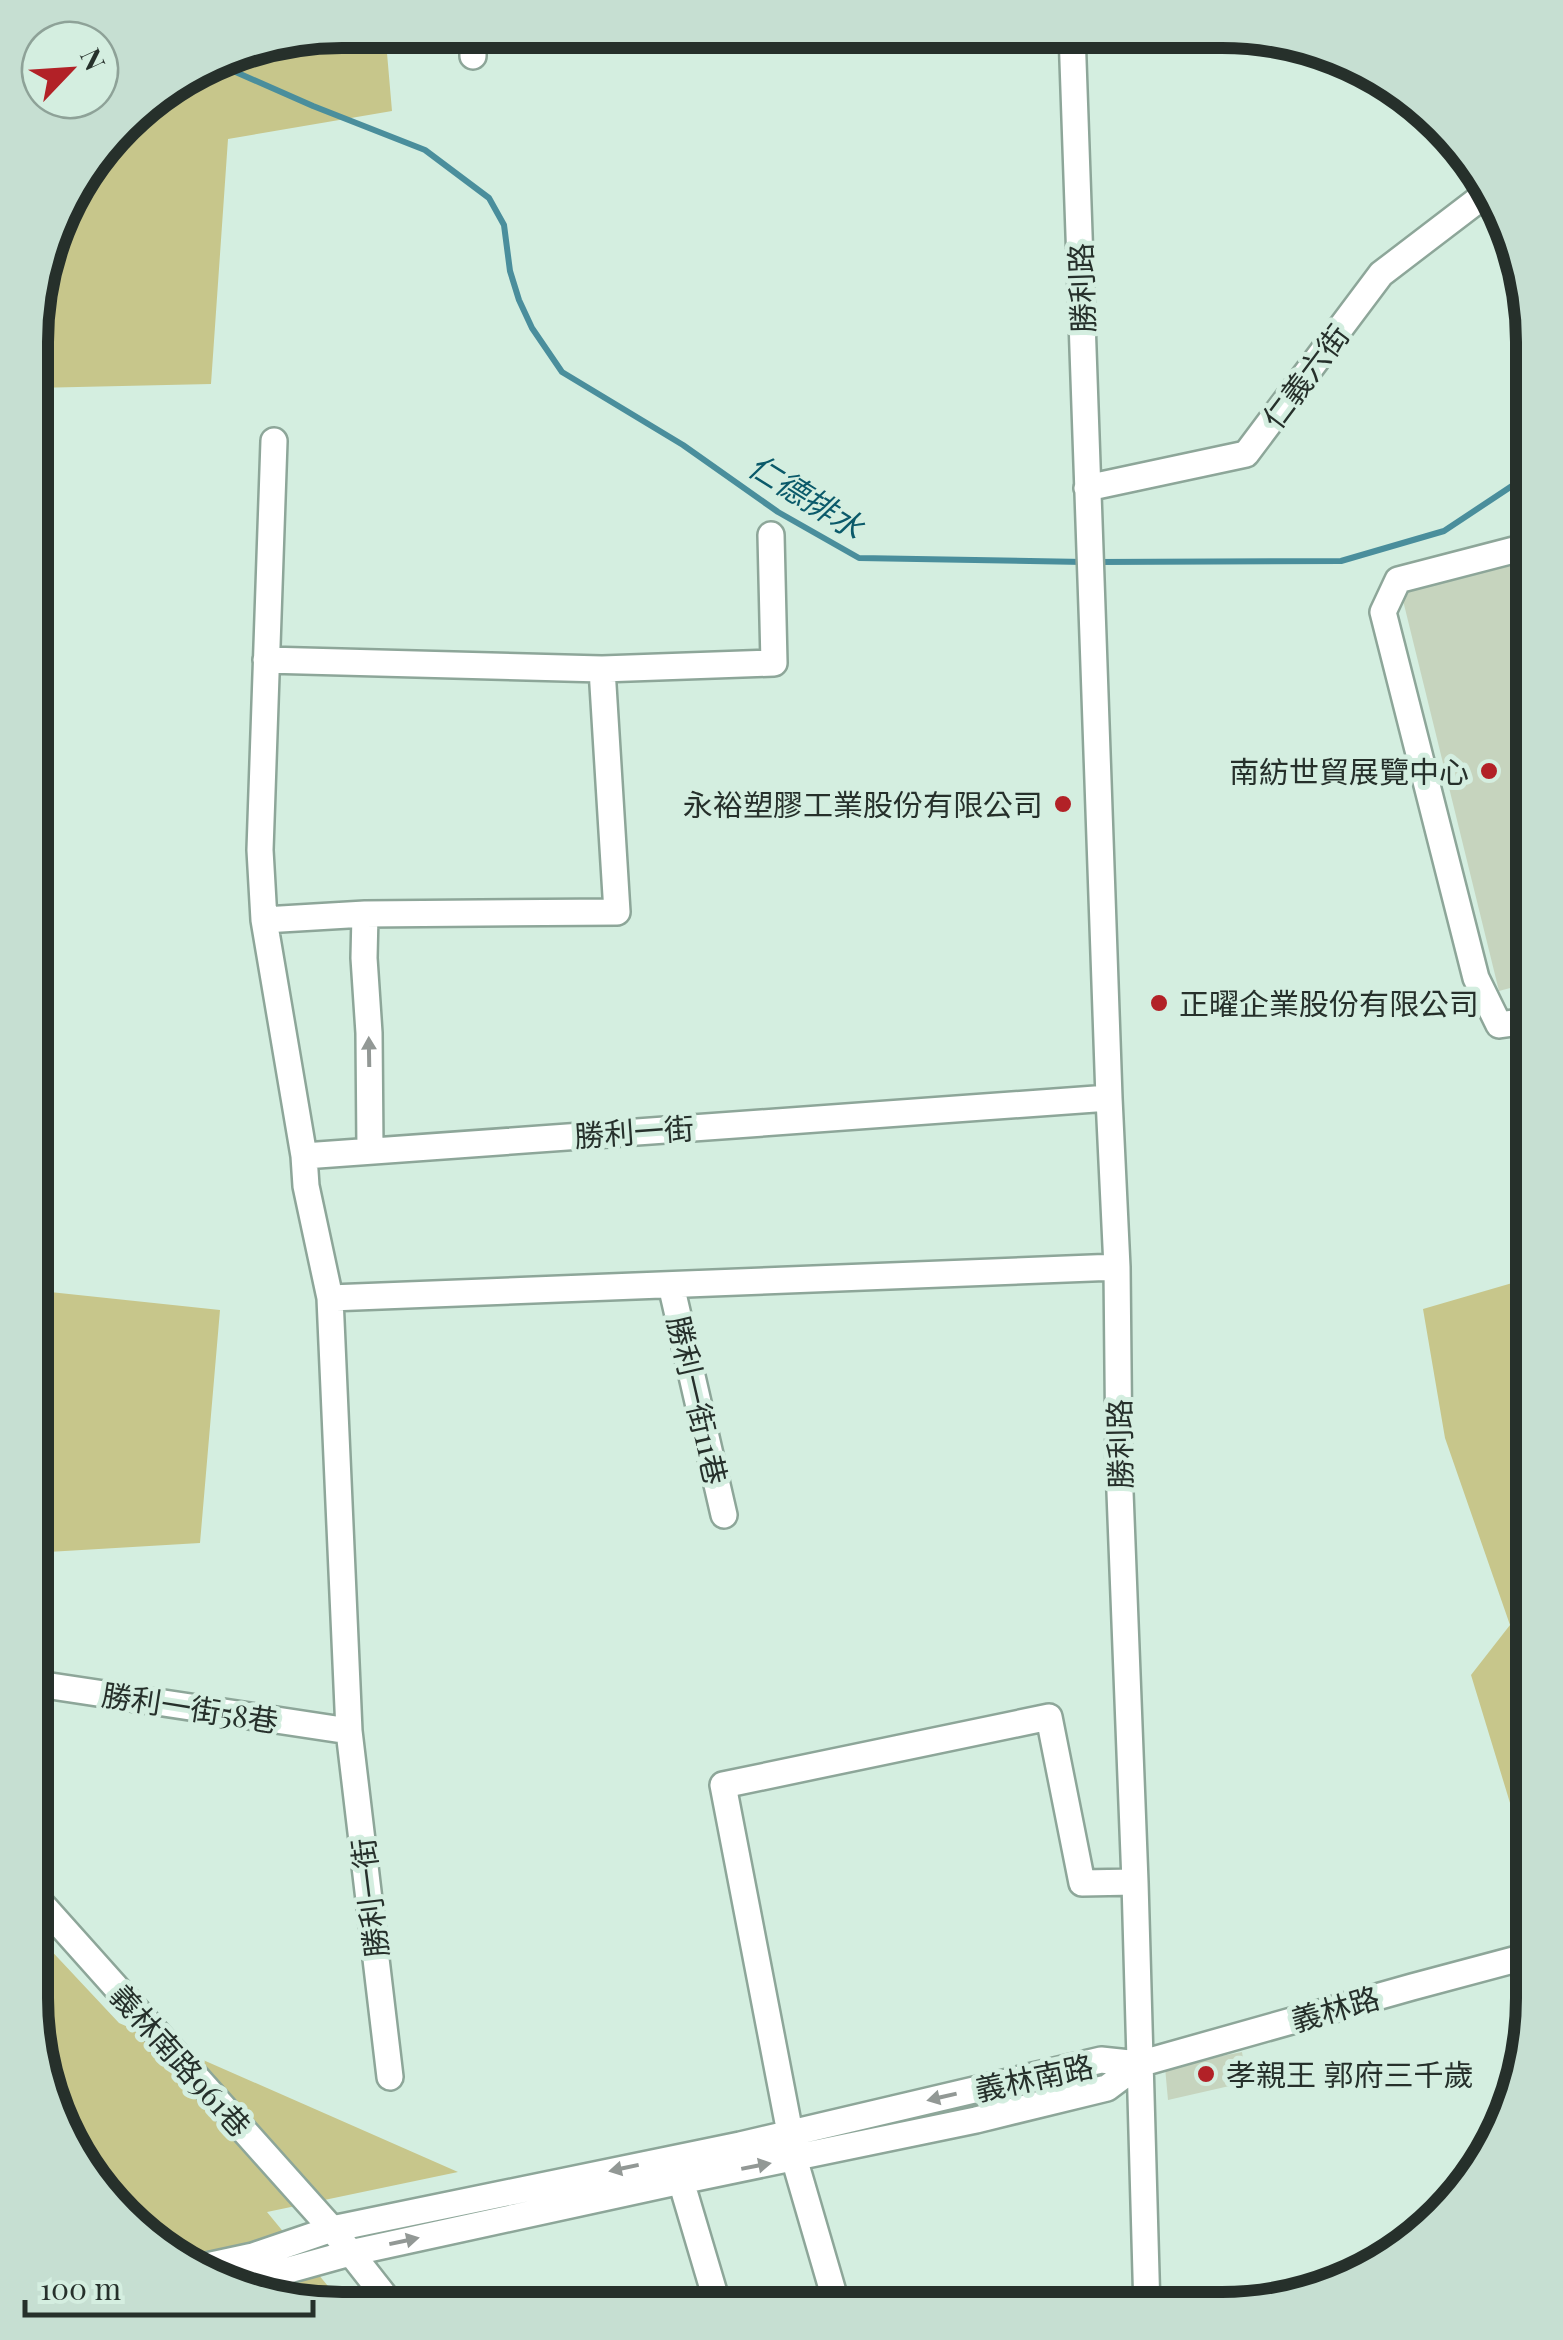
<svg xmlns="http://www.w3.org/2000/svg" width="1563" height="2340" font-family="'Playfair Display','Noto Sans TC',serif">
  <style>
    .green { fill: #c7c68b }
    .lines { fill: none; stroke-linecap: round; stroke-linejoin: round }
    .stream { stroke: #4a8e9c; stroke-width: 6 }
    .building { fill: #c6d4be }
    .minor-casing { stroke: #8da699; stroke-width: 30 }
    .minor { stroke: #fff; stroke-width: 25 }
    .oneway { fill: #929895 }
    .poi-dot { fill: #b22127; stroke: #d4eee0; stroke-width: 4 }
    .labels { text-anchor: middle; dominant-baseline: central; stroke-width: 10; stroke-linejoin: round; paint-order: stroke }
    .street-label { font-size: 30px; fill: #26302b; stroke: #d4eee0 }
    .poi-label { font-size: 30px; fill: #26302b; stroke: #d4eee0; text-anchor: end }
    .water-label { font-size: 32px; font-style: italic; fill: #0b5a6a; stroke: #d4eee0 }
    .rim { fill: none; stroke: #26302b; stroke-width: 12 }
  </style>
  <rect width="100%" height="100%" fill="#d4eee0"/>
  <path class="green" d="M341 30H385L392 111 228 139 211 384 33 388V300L71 186 136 107 241 47Z
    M1533 1277 1532 1814 1514 1816 1471 1675 1510 1625 1445 1438 1423 1309Z
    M31 1290 220 1310 200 1543 31 1553Z
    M30 1928 119 2023 458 2172 267 2212 346 2308 301 2307 152 2246 54 2118 30 1999Z"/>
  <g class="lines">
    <path class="stream" d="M213 62 313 106 425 150 489 198 504 225 510 271 519 300 532 328 562 372 683 445 778 512 859 558 1084 562
      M1097 562 1341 561 1444 531 1533 472"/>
  </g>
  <path class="building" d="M1533 547V982L1499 991 1398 580Z
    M1242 2052 1247 2082 1168 2100 1165 2067Z"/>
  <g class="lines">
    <defs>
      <path id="minor" d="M473 30V56
        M1072 32 1109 1098 1117 1267 1119 1466 1135 1882 1147 2310
        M274 441 260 850 264 920 304 1156
        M1087 488 1246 454 1381 274 1487 193
        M266 660 602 669 774 663 771 535
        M365 914 364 958 369 1033 370 1149
        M264 920 365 914 617 912 602 669
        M1533 1020 1499 1025 1476 978 1383 612 1398 580 1533 545
        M671 1285 724 1515
        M330 1298 1117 1267
        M31 1683 349 1731
        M30 1891 332 2229 394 2308
        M390 2077 349 1731 330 1298 306 1186 304 1156 1109 1098
        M790 2133 723 1785 1049 1717 1082 1883 1135 1882
        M794 2158 838 2309
        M681 2181 719 2309
        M202 2267 253 2256 332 2229 740 2145 1101 2060 1139 2064
        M242 2283 350 2253 681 2181 976 2120 1107 2088 1139 2064 1412 1987 1532 1955"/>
    </defs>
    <use href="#minor" class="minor-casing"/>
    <use href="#minor" class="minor"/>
  </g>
  <defs><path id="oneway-solid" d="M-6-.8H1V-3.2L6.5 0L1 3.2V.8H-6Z" transform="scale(2.5)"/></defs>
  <g class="oneway">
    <use href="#oneway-solid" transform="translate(369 1052) rotate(-91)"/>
    <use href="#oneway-solid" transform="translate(942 2097) rotate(167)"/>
    <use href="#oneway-solid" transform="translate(756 2166) rotate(-11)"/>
    <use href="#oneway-solid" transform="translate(624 2168) rotate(168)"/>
    <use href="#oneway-solid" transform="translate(404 2241) rotate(-12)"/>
  </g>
  <g class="poi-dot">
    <circle cx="1489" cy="771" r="10"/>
    <circle cx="1063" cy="804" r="10"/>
    <circle cx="1159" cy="1003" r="10"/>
    <circle cx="1206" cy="2074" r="10"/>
  </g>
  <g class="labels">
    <g class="street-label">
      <text transform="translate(1081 288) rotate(-92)">勝利路</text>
      <text transform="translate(1305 376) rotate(-53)">仁義六街</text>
      <text transform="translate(634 1131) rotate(-4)">勝利一街</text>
      <text transform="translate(698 1400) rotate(77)">勝利一街11巷</text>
      <text transform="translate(1119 1444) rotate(-91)">勝利路</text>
      <text transform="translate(190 1707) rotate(9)">勝利一街58巷</text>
      <text transform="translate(369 1898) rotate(-97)">勝利一街</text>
      <text transform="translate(1335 2008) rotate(-16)">義林路</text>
      <text transform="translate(181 2060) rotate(48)">義林南路961巷</text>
      <text transform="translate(1034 2077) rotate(-12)">義林南路</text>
    </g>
    <g class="poi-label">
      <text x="1469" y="771">南紡世貿展覽中心</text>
      <text x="1043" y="804">永裕塑膠工業股份有限公司</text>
      <text x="1179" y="1003" text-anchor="start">正曜企業股份有限公司</text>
      <text x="1226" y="2074" text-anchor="start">孝親王 郭府三千歲</text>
    </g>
    <g class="water-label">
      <text transform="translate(807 495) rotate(32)">仁德排水</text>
    </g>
  </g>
  <path d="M0 0H1563V2340H0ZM342 48H1222A294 294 0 0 1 1516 342V1998A294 294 0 0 1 1222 2292H342A294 294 0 0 1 48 1998V342A294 294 0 0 1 342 48Z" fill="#c6dfd2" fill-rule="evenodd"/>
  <path class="rim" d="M342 48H1222A294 294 0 0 1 1516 342V1998A294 294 0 0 1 1222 2292H342A294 294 0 0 1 48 1998V342A294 294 0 0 1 342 48Z"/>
  <g transform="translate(70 70) rotate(65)"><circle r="48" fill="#d4eee0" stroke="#8ea298" stroke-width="2.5"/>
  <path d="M0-8L18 38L0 25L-18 38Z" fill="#b22127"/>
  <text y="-15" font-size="28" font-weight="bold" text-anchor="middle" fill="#26302b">N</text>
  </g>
  <path d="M25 2300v15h288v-15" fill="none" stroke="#26302b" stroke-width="5"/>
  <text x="40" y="2300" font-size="30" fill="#26302b" stroke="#d4eee0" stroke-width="8" paint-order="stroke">100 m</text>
</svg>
